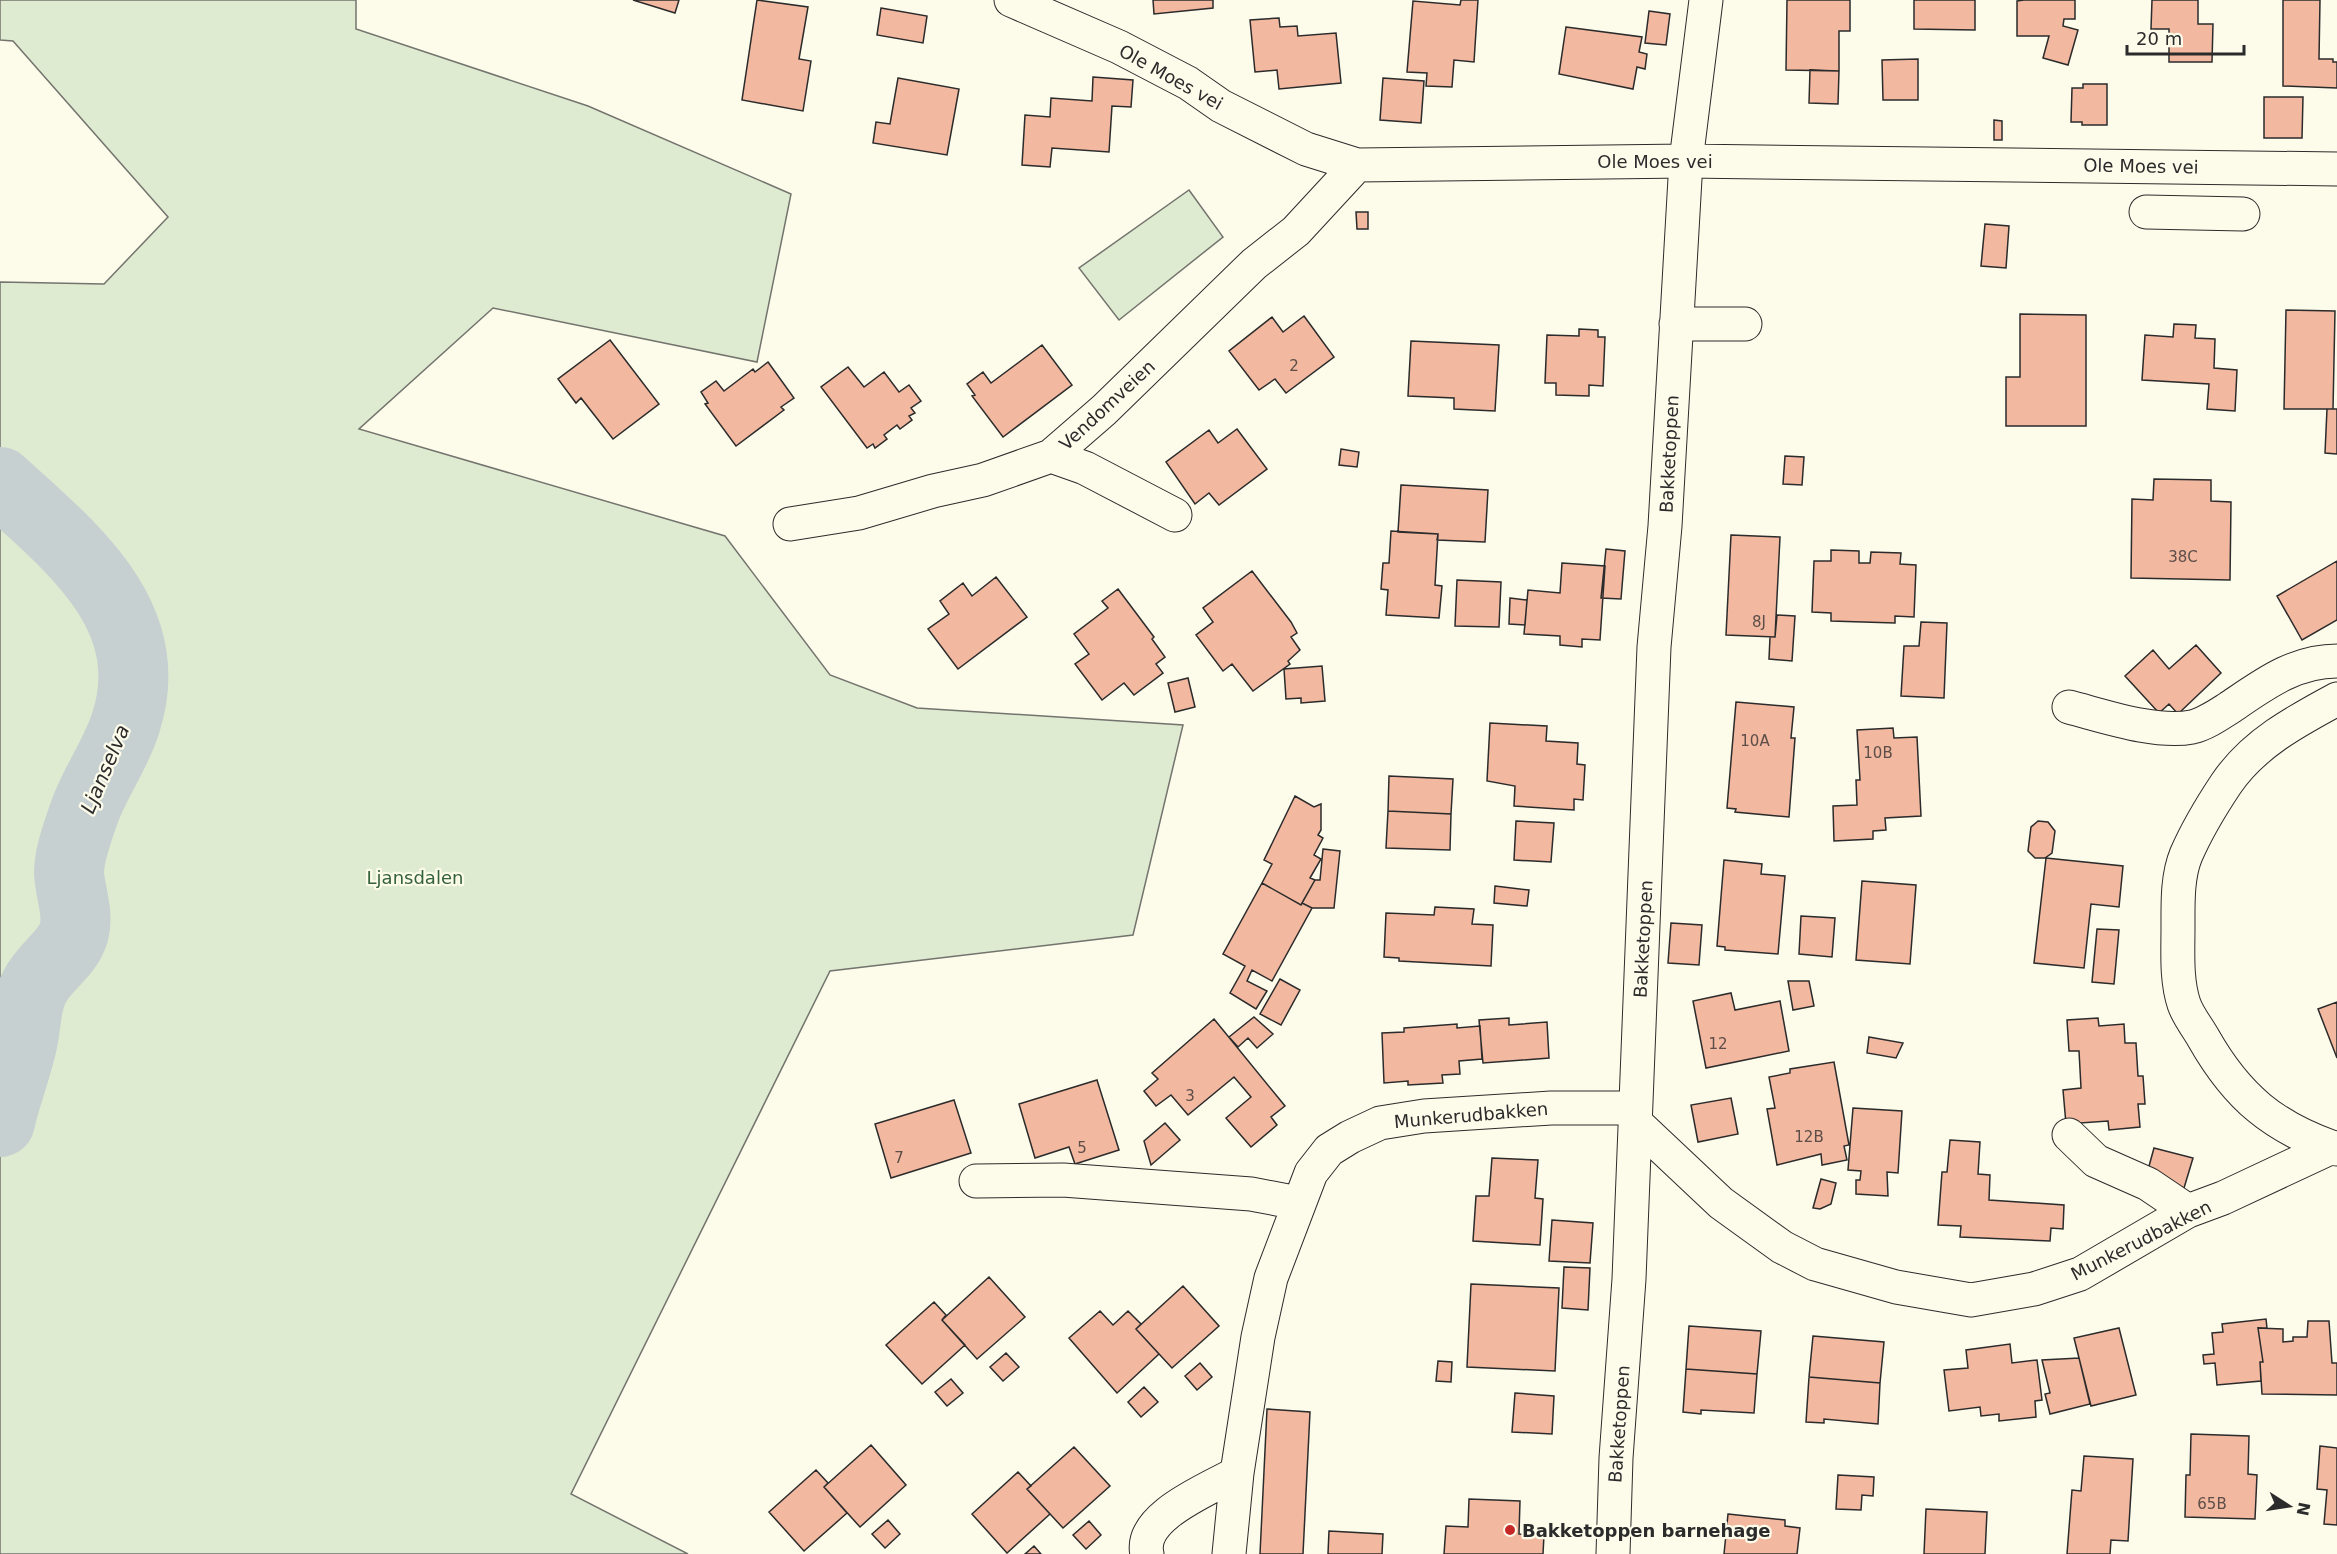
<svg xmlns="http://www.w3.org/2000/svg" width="2337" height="1554" font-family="'DejaVu Sans',sans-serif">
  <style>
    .green { fill: #deebd1; stroke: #74746e; stroke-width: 1.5 }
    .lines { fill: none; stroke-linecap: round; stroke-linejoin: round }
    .river { stroke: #c7d0d0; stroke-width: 70 }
    .building { fill: #f2b8a0; stroke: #2b2b2b; stroke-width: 1.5 }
    .minor-casing { stroke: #2b2b2b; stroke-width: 35 }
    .minor { stroke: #fdfbea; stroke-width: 33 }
    .poi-dot { fill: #c62828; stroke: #fdfbea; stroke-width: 2 }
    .labels { text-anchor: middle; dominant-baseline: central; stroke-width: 4.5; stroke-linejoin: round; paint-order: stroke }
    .number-label { font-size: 15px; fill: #5d4e48 }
    .street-label { font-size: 18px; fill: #2b2b2b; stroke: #fdfbea }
    .park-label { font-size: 18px; fill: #34623c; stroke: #fdfbea }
    .poi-label { font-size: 18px; font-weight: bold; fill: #2b2b2b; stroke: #fdfbea; text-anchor: start }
    .water-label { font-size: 20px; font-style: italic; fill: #2b2b2b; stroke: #fdfbea }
  </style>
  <rect width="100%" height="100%" fill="#fdfbea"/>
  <path class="green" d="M0 0H356V29L588 106 791 194 757 362 493 308 359 429 725 536 830 675 917 708 1183 725 1133 935 830 971 571 1494 688 1554H0V282L104 284 168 217 13 41 0 40Z
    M1189 190 1223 237 1119 320 1079 268Z"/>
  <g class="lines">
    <path class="river" d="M0 482C70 546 160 615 126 722 116 755 94 783 83 816 77 834 69 855 69 873 70 892 79 913 74 932 68 954 45 966 35 986 24 1006 27 1031 20 1052 14 1076 5 1098 0 1122"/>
  </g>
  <path class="building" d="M633 0H679L675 13Z
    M757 0 808 7 799 59 811 61 803 111 742 100Z
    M1153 0H1213V8L1154 14Z
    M1461 0H1478L1474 62 1454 60 1452 87 1426 86 1427 73 1407 72 1413 1 1460 5Z
    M1787 0H1850V31H1839V71L1786 70Z
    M1914 0H1975V30L1914 29Z
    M2024 0H2075V19H2064L2063 26 2078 30 2068 65 2043 58 2049 36H2017V1Z
    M2152 0H2198V24H2213L2212 62H2169V29H2151Z
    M2283 0H2320L2319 59H2333V62H2337V88L2283 86Z
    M881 8 927 16 923 43 877 35Z
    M1649 11 1670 14 1666 45 1645 43Z
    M1279 18 1280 27 1297 26 1298 36 1336 33 1341 83 1279 89 1277 70 1255 72 1250 20Z
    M1566 27 1642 37 1639 52 1647 54 1645 69 1637 67 1633 89 1559 74Z
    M1918 59V100H1883L1882 60Z
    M1810 70 1839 71 1838 104 1809 103Z
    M1093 77 1133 80 1131 107 1112 106 1109 152 1052 148 1050 167 1022 165 1025 115 1050 117 1051 98 1092 101Z
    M898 78 959 89 947 155 873 143 876 122 890 124Z
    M1383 78 1424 81 1421 123 1380 120Z
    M2083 84H2107V125H2082V122H2071L2072 88H2083Z
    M2264 97H2303L2302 138H2264Z
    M1994 120 2002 121V140H1994Z
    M1356 212H1368V229H1357Z
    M1985 224 2009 226 2006 268 1981 266Z
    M2286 310 2335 311 2333 409H2284Z
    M2020 314 2086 315V426H2006V377H2020Z
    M1304 316 1334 357 1286 393 1275 379 1259 390 1229 351 1272 317 1283 332Z
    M2174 324 2196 325 2195 338 2215 339 2214 368 2237 370 2235 411 2207 409 2209 384 2142 380 2145 335 2173 337Z
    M1579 329 1598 330V337H1605L1603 386 1589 385V396L1556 395V383H1545L1547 335 1579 336Z
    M610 340 659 404 613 439 581 398 576 403 558 379Z
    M1411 341 1499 345 1495 411 1454 409V398L1408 396Z
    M1042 345 1072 385 1003 437 972 396 975 395 967 384 983 372 991 383Z
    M768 362 794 398 781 407 784 410 736 446 705 404 708 403 701 392 716 381 724 391 753 369 755 372Z
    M848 367 864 387 884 372 899 392 909 385 921 401 911 408 915 413 909 416 912 420 900 429 897 425 884 435 887 439 875 448 873 444 867 448 821 387Z
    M2327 409H2337V454L2325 453Z
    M1237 429 1267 469 1219 505 1209 493 1195 504 1166 462 1209 430 1218 443Z
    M1341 449 1359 452 1357 467 1339 465Z
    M1785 456 1804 457 1802 485 1783 484Z
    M2154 479 2211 480V501L2231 502 2230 580 2131 578 2132 499 2153 500Z
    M1401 485 1488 490 1485 542 1437 540 1438 534 1398 532Z
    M1391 531 1438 534 1435 585 1442 586 1439 618 1386 615 1388 590 1381 589 1383 563H1389Z
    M1731 535 1780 537 1775 637 1726 635Z
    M1606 549 1625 551 1621 599 1601 598Z
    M1831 550 1859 551V563H1870L1871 552 1901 553 1900 564 1916 565 1914 617 1895 616V623L1831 621V613L1812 612 1814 561H1831Z
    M2337 561V620L2302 640 2277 596Z
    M1562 563 1605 566 1600 640 1582 639V647L1560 645V636L1524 634 1528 590 1560 593Z
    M1252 571 1291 622 1297 633 1291 637 1300 650 1288 661 1290 664 1253 691 1232 664 1223 671 1196 635 1213 622 1203 608Z
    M996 577 1027 617 958 669 928 629 949 614 940 601 963 583 972 596Z
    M1457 580 1501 582 1499 627 1455 626Z
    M1118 589 1154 637 1152 639 1165 657 1156 664 1163 673 1134 695 1124 683 1102 700 1075 664 1089 654 1074 634 1108 608 1102 601Z
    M1510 598 1527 600 1525 625 1509 624Z
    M1777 615 1795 616 1792 661 1769 659 1770 637H1775Z
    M1921 622 1947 623 1944 698 1901 696 1904 646H1919Z
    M2196 645 2221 673 2178 714 2169 704 2159 713 2125 676 2153 650 2169 669Z
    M1322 666 1325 701 1301 703V698L1286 699 1284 669Z
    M1188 678 1195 707 1175 712 1168 683Z
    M1736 702 1794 707 1791 738H1795L1789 817 1735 812 1736 809 1727 808Z
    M1490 723 1547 726 1546 741 1578 743 1577 764 1585 765 1583 800 1574 799V810L1514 806 1515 786 1487 781Z
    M1893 728 1894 738 1917 737 1921 816 1885 818 1886 830 1873 831V839L1834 841 1833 806 1857 805 1856 780H1860L1857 730Z
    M1389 776 1453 779 1451 814 1388 811Z
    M1295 796 1314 807 1321 804V830L1318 835 1323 838 1314 855 1321 859 1310 878 1315 880 1301 905 1262 883 1272 864 1264 860Z
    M1388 811 1451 814 1450 850 1386 848Z
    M1516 821 1554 823 1551 862 1514 860Z
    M2038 821 2048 822 2055 831 2052 853 2045 858H2035L2028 851 2031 827Z
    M1323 849 1340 851 1334 908H1312L1302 903 1315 880H1320Z
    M2046 858 2123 866 2119 907 2091 904 2084 968 2034 963Z
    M1724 860 1762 864 1761 874 1785 876 1778 954 1725 950V947L1717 946Z
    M1862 881 1916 885 1910 964 1856 960Z
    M1262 883 1301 905 1302 903 1312 908 1272 981 1252 970 1247 981 1267 991 1256 1009 1230 993 1245 966 1223 954Z
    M1495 886 1529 890 1527 906 1494 903Z
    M1435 907 1474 909 1472 924 1493 925 1491 966 1399 961V958L1384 957 1386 913 1434 915Z
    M1801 916 1835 918 1832 957 1799 954Z
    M1671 923 1702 925 1699 965 1668 963Z
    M2097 929 2119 930 2114 984 2092 982Z
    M1280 979 1300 990 1281 1025 1260 1014Z
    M1788 981H1809L1814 1006 1793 1010Z
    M1731 993 1735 1010 1780 1001 1789 1051 1706 1068 1693 1001Z
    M2337 1002V1058L2318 1009Z
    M1254 1017 1273 1034 1257 1048 1248 1038 1238 1047 1229 1037Z
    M1509 1018V1025L1547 1022 1549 1058 1483 1063 1479 1020Z
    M2098 1018 2099 1026 2124 1024 2125 1043H2136L2138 1076H2143L2145 1104H2138L2140 1127 2109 1130 2108 1121 2066 1124 2063 1090 2081 1088 2079 1051H2069L2067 1020Z
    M1214 1019 1285 1106 1271 1117 1277 1125 1251 1147 1226 1118 1251 1097 1234 1077 1188 1115 1171 1095 1156 1106 1144 1091 1158 1079 1152 1073Z
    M1457 1024V1028L1480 1026 1482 1059 1459 1061 1460 1074 1442 1075 1443 1083 1408 1085V1081L1384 1083 1382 1033 1404 1032V1028Z
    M1869 1037 1903 1043 1896 1058 1867 1053Z
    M1834 1062 1849 1145 1844 1146 1847 1160 1822 1165 1821 1154 1777 1165 1767 1109 1775 1108 1769 1077 1790 1073V1069Z
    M1097 1080 1119 1150 1075 1164 1069 1147 1035 1158 1019 1104Z
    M1731 1098 1738 1134 1698 1142 1691 1105Z
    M954 1100 971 1153 891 1178 875 1124Z
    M1853 1108 1902 1111 1898 1173 1887 1172 1888 1196 1856 1194V1180H1860L1861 1171 1848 1170Z
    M1165 1123 1180 1140 1151 1165 1144 1141Z
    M1950 1140 1980 1142 1978 1174 1990 1175 1989 1200 2064 1205 2063 1229 2051 1228 2050 1241 1960 1237 1961 1226 1938 1225 1942 1172H1947Z
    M2154 1148 2193 1158 2184 1188 2146 1177Z
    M1492 1158 1538 1160 1535 1198 1543 1199 1540 1245 1473 1241 1476 1196H1489Z
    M1821 1179 1836 1183 1831 1204 1820 1209 1813 1208Z
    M1552 1220 1593 1223 1590 1263 1549 1261Z
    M1564 1267 1590 1268 1588 1310 1562 1308Z
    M989 1277 1025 1317 977 1359 942 1320Z
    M1471 1284 1559 1288 1555 1371 1467 1367Z
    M1183 1286 1219 1326 1172 1368 1136 1329Z
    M934 1302 946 1315 942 1320 965 1345 922 1384 886 1345Z
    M1100 1311 1113 1325 1128 1311 1141 1324 1136 1329 1159 1354 1117 1393 1069 1338Z
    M2266 1319 2267 1328H2258L2263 1362H2260L2261 1381 2217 1385 2215 1363 2204 1364 2203 1355 2214 1354 2212 1333 2223 1332 2222 1324Z
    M2308 1321H2329L2332 1363H2337V1395L2262 1394 2260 1362H2263L2258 1328 2283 1329V1342L2293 1341V1337H2307Z
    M1689 1326 1761 1331 1757 1374 1686 1369Z
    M2119 1328 2136 1395 2091 1406 2074 1338Z
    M1813 1336 1884 1342 1880 1383 1809 1377Z
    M2010 1344 2012 1363 2037 1360 2042 1400 2035 1401 2036 1417 1999 1421V1414L1981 1416 1980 1407 1949 1411 1944 1370 1968 1368 1966 1350Z
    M1006 1353 1019 1367 1003 1381 990 1367Z
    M2079 1358 2090 1404 2050 1414 2045 1394 2050 1393 2042 1360Z
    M1438 1361 1452 1362 1451 1382 1436 1381Z
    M1200 1363 1212 1377 1197 1390 1185 1376Z
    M1686 1369 1757 1374 1754 1413 1701 1410V1414L1683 1412Z
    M1809 1377 1880 1383 1878 1424 1824 1419V1423L1806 1422Z
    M951 1379 963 1393 947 1406 935 1392Z
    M1144 1387 1158 1402 1141 1417 1128 1402Z
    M1515 1393 1554 1396 1552 1434 1512 1432Z
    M1267 1409 1310 1412 1303 1554H1260Z
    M2191 1434 2249 1436 2248 1474 2257 1475 2255 1519 2185 1517 2186 1475H2190Z
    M871 1445 906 1485 860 1527 824 1487Z
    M2320 1446 2337 1448V1525L2324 1524 2327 1490 2317 1489Z
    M1074 1447 1110 1486 1063 1528 1027 1489Z
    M2084 1456 2133 1459 2128 1541 2111 1540 2110 1554H2067L2072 1490 2081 1491Z
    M816 1470 828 1483 824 1487 847 1513 804 1551 769 1512Z
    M1018 1472 1031 1486 1027 1489 1050 1514 1007 1553 972 1514Z
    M1838 1475 1874 1477 1873 1496 1862 1495 1861 1510 1836 1509Z
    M1469 1499 1520 1501 1519 1534 1544 1535 1543 1554H1444L1446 1526 1468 1527Z
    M1926 1509 1987 1512 1985 1554H1924Z
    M1728 1514 1785 1520V1526L1800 1528 1797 1554H1724Z
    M888 1520 900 1534 885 1548 872 1534Z
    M1089 1521 1101 1535 1086 1549 1073 1535Z
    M1329 1531 1383 1534 1382 1554H1328Z
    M1034 1546 1041 1554H1025Z"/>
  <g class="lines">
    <defs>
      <path id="minor" d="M1011 0 1119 47 1188 83 1221 106 1306 149 1357 165 1686 161 2337 169
        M2146 212 2243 214
        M1676 324H1745
        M1051 456 1085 468 1175 515
        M790 524 859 513 933 491 983 480 1051 456 1104 410 1254 264 1296 231 1357 165
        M2337 699C2296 721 2253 744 2226 784 2212 805 2196 832 2186 855 2177 877 2178 904 2178 927 2178 952 2176 980 2184 1004 2188 1016 2198 1028 2204 1039 2237 1097 2274 1128 2337 1149
        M2069 707C2104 716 2156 734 2192 727 2205 724 2218 715 2229 708 2263 685 2294 661 2337 661
        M1635 1122 1721 1203 1782 1247 1815 1264 1896 1287 1971 1300 2034 1289 2080 1274 2188 1211 2223 1198 2332 1147
        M2069 1135 2096 1161 2148 1184 2188 1211
        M976 1181 1063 1180 1251 1194 1298 1203
        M1147 1554C1138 1516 1210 1489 1237 1473
        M1229 1554 1237 1473 1258 1337 1271 1278 1311 1173 1329 1150 1350 1137 1380 1123 1424 1116 1551 1108H1635
        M1613 1554 1616 1458 1629 1279 1654 647 1665 526 1686 161 1706 0"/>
    </defs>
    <use href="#minor" class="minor-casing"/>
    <use href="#minor" class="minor"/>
  </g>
  <circle class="poi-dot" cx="1510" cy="1530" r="6"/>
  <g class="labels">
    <g class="number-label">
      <text x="1294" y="366">2</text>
      <text x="2183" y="557">38C</text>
      <text x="1759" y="622">8J</text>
      <text x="1755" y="741">10A</text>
      <text x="1878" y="753">10B</text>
      <text x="1718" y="1044">12</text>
      <text x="1190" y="1096">3</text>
      <text x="1809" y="1137">12B</text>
      <text x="1082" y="1148">5</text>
      <text x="899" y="1158">7</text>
      <text x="2212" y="1504">65B</text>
    </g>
    <g class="street-label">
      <text transform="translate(1171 77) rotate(29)">Ole Moes vei</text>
      <text x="1655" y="161">Ole Moes vei</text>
      <text transform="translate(2141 166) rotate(1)">Ole Moes vei</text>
      <text transform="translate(1107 405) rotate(-43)">Vendomveien</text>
      <text transform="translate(1669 454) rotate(-87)">Bakketoppen</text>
      <text transform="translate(1643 939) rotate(-87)">Bakketoppen</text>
      <text transform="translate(1471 1115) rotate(-5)">Munkerudbakken</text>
      <text transform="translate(2141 1240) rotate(-27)">Munkerudbakken</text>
      <text transform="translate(1619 1424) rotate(-86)">Bakketoppen</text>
    </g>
    <g class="park-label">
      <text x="415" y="877">Ljansdalen</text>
    </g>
    <g class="poi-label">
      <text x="1522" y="1530">Bakketoppen barnehage</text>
    </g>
    <g class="water-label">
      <text transform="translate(105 769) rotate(-67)">Ljanselva</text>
    </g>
  </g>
  <g transform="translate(2289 1506) rotate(102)" stroke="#fdfbea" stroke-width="4.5" paint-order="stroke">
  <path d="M0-4.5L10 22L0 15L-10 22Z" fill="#2b2b2b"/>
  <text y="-9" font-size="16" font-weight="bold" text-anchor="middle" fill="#2b2b2b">N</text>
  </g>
  <path d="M2127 45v9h117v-9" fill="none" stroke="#2b2b2b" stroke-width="3"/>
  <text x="2136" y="45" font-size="18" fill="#2b2b2b" stroke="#fdfbea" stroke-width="4.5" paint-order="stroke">20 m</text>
</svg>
